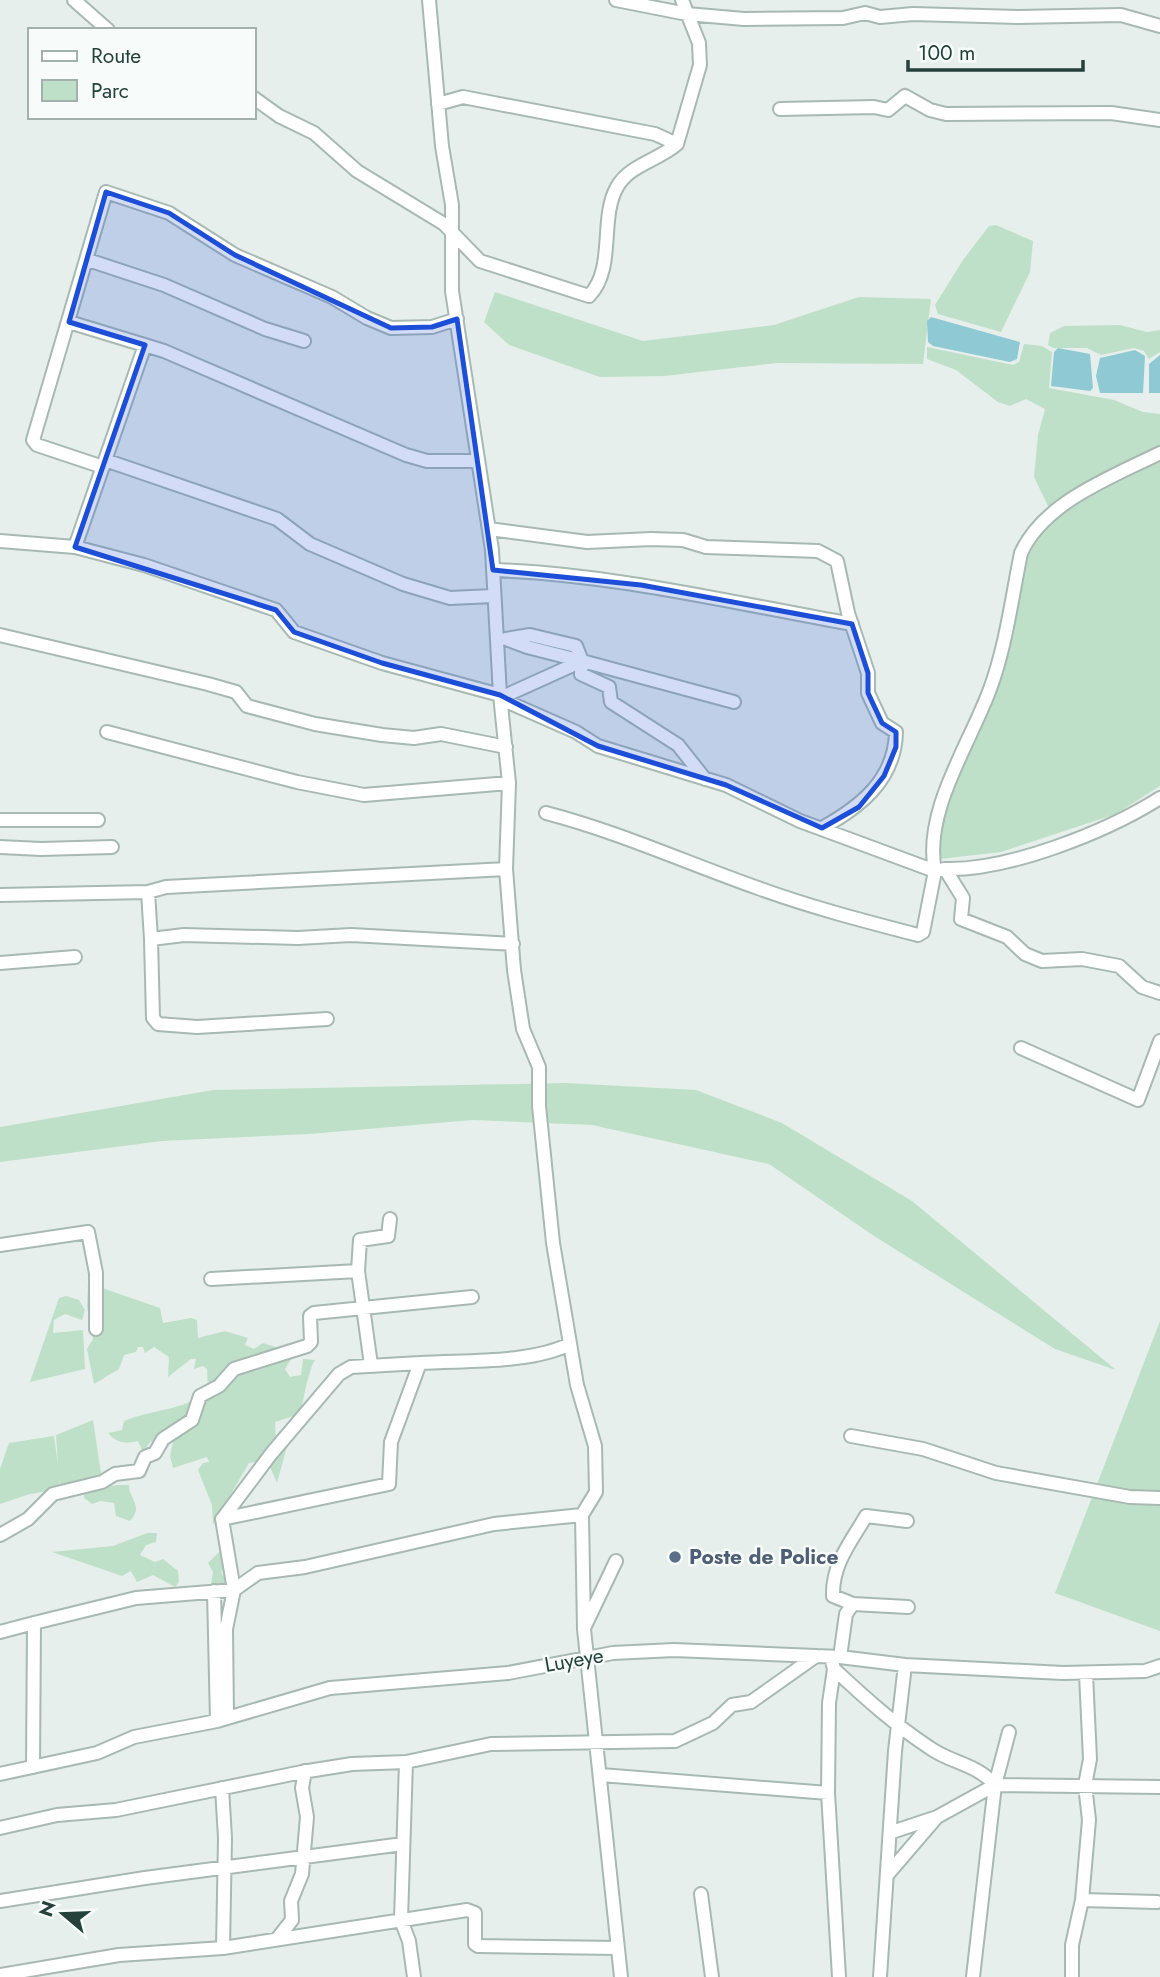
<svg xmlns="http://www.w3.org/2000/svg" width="1160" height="1977" font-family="Jost,sans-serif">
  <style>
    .green { fill: #bfe0c8 }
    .water { fill: #8ec9d4 }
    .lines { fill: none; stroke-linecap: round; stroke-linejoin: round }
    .minor-casing { stroke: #a8b8b2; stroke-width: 16 }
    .minor { stroke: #fff; stroke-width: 12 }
    .marked { fill: #1d4ed8; fill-opacity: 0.2; stroke: #1d4ed8; stroke-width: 5; stroke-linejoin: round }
    .service-dot { fill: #5c6f8a; stroke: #f7fbf9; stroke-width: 2.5 }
    .labels { text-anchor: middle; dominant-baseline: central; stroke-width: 5; stroke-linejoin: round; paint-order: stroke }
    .service-label { font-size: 21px; font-weight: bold; fill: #4e5e75; stroke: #f7fbf9; text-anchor: start }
    .street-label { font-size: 21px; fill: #24423a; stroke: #f7fbf9 }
  </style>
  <rect width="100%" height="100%" fill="#e6efeb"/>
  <path class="green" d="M996 225 1033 241 1030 272 1001 332 938 314 935 305 963 260 989 226Z
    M495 292 643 341 774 325 859 297 931 299 923 364 776 363 664 376 600 377 509 345 484 322Z
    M1120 325 1147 332 1160 330V352L1149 359 1144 351 1134 348 1101 355 1087 348H1053L1048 345 1050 333 1064 326Z
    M1024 344 1042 346 1052 352 1049 388 1114 400 1143 412 1160 414V786L1116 814 1001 852 940 859 932 847 973 731 1025 553 1048 518 1049 508 1034 477 1038 435 1045 409 1026 399 1010 406 998 402 956 370 927 359V347L1013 365 1019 362Z
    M566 1083 696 1090 782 1123 912 1201 1116 1370 1055 1349 874 1236 769 1164 592 1125 473 1120 309 1134 162 1141 0 1162V1127L213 1090Z
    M88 1283 160 1308 163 1323 191 1318 197 1320 198 1338 225 1331 248 1338 245 1345 254 1349 263 1343 295 1353 285 1369 290 1377 301 1375 303 1359 315 1360C308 1371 304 1399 300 1414L275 1422 276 1443 289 1439 277 1483 267 1460 249 1463 213 1525 212 1505 198 1470 203 1463 209 1462 207 1457 173 1468 170 1456 174 1437 156 1446 151 1441 143 1452 138 1441C124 1444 117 1443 108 1433L122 1430 124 1421C153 1409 183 1411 208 1391L207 1369 203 1366 194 1369 196 1359H191L168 1377 169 1357 154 1347 145 1353 143 1347H138L136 1352 124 1355 119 1369 94 1384 87 1349 93 1339 87 1307Z
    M66 1296 79 1300 85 1310 82 1320 65 1314 54 1320 53 1333 83 1330 85 1369 30 1382 59 1298Z
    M1160 1321V1631L1055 1593Z
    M93 1420 102 1480 60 1488 59 1479V1489L30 1494 0 1504V1469L9 1443 54 1436 58 1465 56 1435Z
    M116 1485H129C129 1500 144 1505 130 1521L116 1516 114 1503 100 1501 92 1504 84 1498V1492Z
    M147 1533H157L156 1542 146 1545 140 1555 155 1562 163 1559 178 1571 179 1582 175 1587 153 1575 137 1582 131 1571 122 1576 52 1552 113 1546Z
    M223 1548 227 1554 236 1553 221 1572 225 1579 234 1575 244 1579 225 1588 211 1584 213 1572 208 1563Z"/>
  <path class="water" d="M931 317 1020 342 1017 359 1010 362 933 346 928 342 927 321Z
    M1058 348 1090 354 1093 388 1090 391 1051 386 1054 352Z
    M1135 350 1145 356 1143 393H1100L1096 376 1100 358Z
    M1160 355V393H1149V364Z"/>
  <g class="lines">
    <defs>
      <path id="minor" d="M74 0 108 30
        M429 0 442 146 452 205V291L492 550 500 695 509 783 506 869 514 970 523 1029 539 1067V1106L553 1243 577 1385 595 1446 596 1492 582 1515 584 1629 621 1977
        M616 0 687 14 744 19 843 18 865 13 880 17 913 14 1018 17 1121 15 1160 26
        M254 98 279 116 314 133 357 171 444 224 480 261 589 296C616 268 599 219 617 187 629 165 659 160 677 144L700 65 699 43 682 0
        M438 104 463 97 655 134 677 144
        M780 109 874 107 888 110 905 96 930 110 946 114 1111 113 1160 120
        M88 260 164 285 265 329 304 341
        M69 322 164 351 406 455 427 461H477
        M1160 453C1112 477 1044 502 1021 553 1012 597 1006 646 990 689 970 744 923 811 935 871L945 869 963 898 961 919 1007 937 1025 954 1042 961 1082 959 1119 966 1142 987 1160 993
        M105 460 277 519 310 544 403 584 450 598 493 596
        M103 467 37 445 33 440 106 192 169 213 235 255 332 297 367 318 391 328 432 327 457 319
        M489 529 587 542 651 539 683 540 706 547 818 551 837 561 848 613 868 673V693L882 723 896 732C895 780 860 807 822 828
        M0 541 75 547 144 565 276 610 294 632 382 663 500 695 508 702 576 732 598 746 726 785 800 821 935 871 923 932 918 935C864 921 810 907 758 888 687 863 619 832 546 813
        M75 547 145 345
        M493 570C614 574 733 603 852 624
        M0 635 208 684 236 692 247 706 315 724 382 735 414 738 441 734 506 747
        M506 639 527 647 582 661 581 674 609 687 611 702 678 745 705 779
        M506 639 530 635 576 646 582 661 734 702
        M508 702 509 694 582 661
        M107 732 297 782 364 795 509 783
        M0 820H98
        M0 847 41 849 112 847
        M945 869C1008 871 1106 832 1160 798
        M148 892 151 939 184 935 298 938 351 935 513 944
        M0 895 148 892 166 887 506 869
        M151 939 153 1018 158 1024 197 1027 327 1019
        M0 963 75 957
        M1021 1048 1138 1100 1160 1041
        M0 1245 88 1232 96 1273V1329
        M211 1279 358 1271
        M371 1365 358 1271 360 1240 388 1236 390 1219
        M851 1436 923 1449 996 1473 1130 1497 1160 1498
        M223 1518 271 1454 339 1374 351 1367 420 1363
        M0 1535 28 1519 53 1494 102 1482 115 1474 139 1471 145 1457 155 1453 163 1439 192 1420 200 1396 219 1386 234 1369 307 1346 311 1342 310 1316 314 1313 472 1297
        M214 1591 217 1721
        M853 1604 833 1596C832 1564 851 1542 866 1516L907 1521
        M585 1626 616 1561
        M0 1632 34 1623
        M831 1657 834 1669 829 1703 828 1793 839 1977
        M840 1657 846 1614 853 1604 908 1607
        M834 1669C864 1697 895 1725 930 1748 951 1763 977 1764 995 1785
        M227 1718 226 1629 234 1590 222 1519 389 1484 391 1442 420 1363C465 1360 529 1364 570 1344
        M406 1762 401 1920 409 1941 414 1977
        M33 1767 34 1623 136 1598 234 1590 258 1573 305 1567 494 1524 582 1515
        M0 1774 97 1753 134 1737 217 1721 330 1688 508 1673 613 1653 674 1650 840 1657 905 1665 1063 1673 1145 1671 1160 1666
        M601 1775 828 1793
        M222 1788 225 1838 223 1948
        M0 1828 57 1815 116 1810 302 1772 352 1764 406 1762 491 1744 675 1741 713 1723 732 1705 751 1702 816 1656
        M892 1832 937 1817 995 1785 1160 1787
        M888 1874 936 1818
        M701 1894 712 1977
        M1082 1900 1157 1902
        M0 1901 145 1878 403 1844
        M277 1939 292 1920 291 1901 302 1874 307 1817 302 1788 305 1771
        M0 1975 119 1955 223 1948 467 1910 475 1913V1944L478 1946 618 1948
        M880 1977 895 1751 905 1665
        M973 1977 995 1785 1009 1732
        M1072 1977V1945L1082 1900 1089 1820 1085 1785 1090 1759 1086 1674"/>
    </defs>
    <use href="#minor" class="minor-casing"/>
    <use href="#minor" class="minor"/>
  </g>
  <path class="marked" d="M106 192 169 213 235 255 391 328 432 327 457 319 493 570 641 585 852 624 868 673V693L882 723 896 732V747L884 776 859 807 822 828 726 785 598 746 500 695 382 663 294 632 276 610 75 547 145 345 69 322Z"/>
  <circle class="service-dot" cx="675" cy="1557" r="7"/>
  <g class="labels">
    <g class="service-label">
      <text x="689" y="1557">Poste de Police</text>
    </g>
    <g class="street-label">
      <text transform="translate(574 1660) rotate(-10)">Luyeye</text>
    </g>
  </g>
  <rect x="28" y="28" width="228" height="91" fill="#f7fbf9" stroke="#a3b1ad" stroke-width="2"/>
  <rect x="42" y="51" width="35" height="10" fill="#ffffff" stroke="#a3b1ad" stroke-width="2"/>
  <text x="91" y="63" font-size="21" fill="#24423a">Route</text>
  <rect x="42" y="80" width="35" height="21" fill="#bfe0c8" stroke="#a3b1ad" stroke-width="2"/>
  <text x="91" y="98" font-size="21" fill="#24423a">Parc</text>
  <g transform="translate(63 1914) rotate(289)" stroke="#f7fbf9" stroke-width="5" paint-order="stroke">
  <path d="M0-5L12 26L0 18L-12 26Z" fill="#24423a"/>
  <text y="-10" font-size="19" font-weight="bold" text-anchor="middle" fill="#24423a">N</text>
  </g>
  <path d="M908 60v10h175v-10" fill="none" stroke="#24423a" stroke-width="3.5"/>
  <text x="918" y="60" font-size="21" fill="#24423a" stroke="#f7fbf9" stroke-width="5" paint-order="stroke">100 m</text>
</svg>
